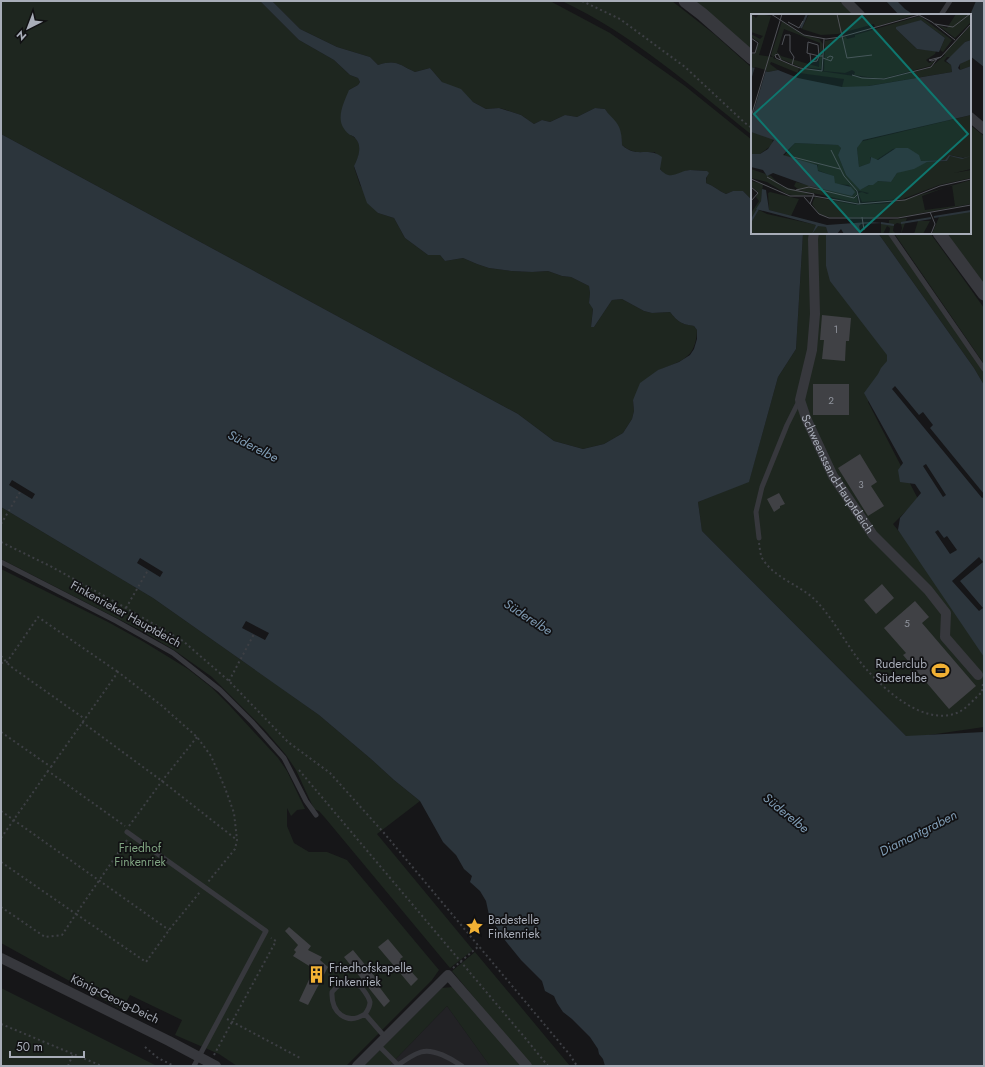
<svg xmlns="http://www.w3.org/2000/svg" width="985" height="1067" font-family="Jost,sans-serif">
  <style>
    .built { fill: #222225 }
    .green { fill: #1e261f }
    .water { fill: #2c353c }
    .pier { fill: #161618 }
    .building { fill: #404145 }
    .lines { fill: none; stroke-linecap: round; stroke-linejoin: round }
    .path { stroke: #3d3f44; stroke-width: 2; stroke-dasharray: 2 3; stroke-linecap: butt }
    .service { stroke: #37383d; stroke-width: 5 }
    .minor { stroke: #37383d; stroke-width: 10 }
    .tertiary { stroke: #37383d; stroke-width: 13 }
    .labels { text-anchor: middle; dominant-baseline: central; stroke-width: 3.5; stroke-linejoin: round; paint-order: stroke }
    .number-label { font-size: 10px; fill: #8e929b }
    .street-label { font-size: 12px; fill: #a8adb8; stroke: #111113 }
    .poi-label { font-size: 12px; fill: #a8adb8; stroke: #111113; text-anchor: start }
    .park-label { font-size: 12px; fill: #7fa381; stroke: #111113 }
    .water-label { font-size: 13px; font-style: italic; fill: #7f9bb3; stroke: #111113 }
    .inset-river { fill: none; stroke: #2c353c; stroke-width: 2 }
    .inset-road { fill: none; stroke: #505258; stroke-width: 1 }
    .view { fill: #0f766e; fill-opacity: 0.15; stroke: #0f766e; stroke-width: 2 }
    .inset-edge { fill: none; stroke: #a8adb8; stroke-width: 2 }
  </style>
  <rect width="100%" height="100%" fill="#161618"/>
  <path class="built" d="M447 1006 490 1066H389Z"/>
  <path class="green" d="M1 1H260L299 40 334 60 350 75 358 78 360 82 358 85 349 90V134C364 141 360 154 354 167L360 185 378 213 394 218 405 238 428 255H440L445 261 463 258 477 264 489 268 511 271 532 272 548 271 562 276 571 277 589 286 590 293 589 303 593 308 591 327H594L612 300 622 299 644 311 652 313 670 312C678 322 681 324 694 326L697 330C696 352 688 359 669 366 665 368 660 369 657 371 648 380 641 391 633 400L634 411 632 419 623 433 604 444 583 449 554 441 518 414 1 134Z
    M272 1H550L610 33 685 86 752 140V200L743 191H733L726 194C719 191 714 186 706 183L707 171C702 171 696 170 691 170 686 170 682 173 678 174 660 181 659 165 655 152 642 153 632 154 622 145 621 124 614 124 605 109L595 108 577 117 565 115 550 122 542 120 534 124 521 115 500 108 486 109 473 102 442 82 430 68 415 72C399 65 397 59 378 65L370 57 337 47 300 29Z
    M562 1H672L714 34 752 68V135C692 87 632 34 562 1Z
    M695 1H839L854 15H752V50Z
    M970 125 984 136V286L945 233H970Z
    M803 233H826V266L893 351 868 402 918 499 893 524 946 590 984 648V727L922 736H906L702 531 698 502 749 481 778 377 796 349Z
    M878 233H888L984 372V385L974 368Z
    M894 233H930L962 277 984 308V364Z
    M1 507 153 598 281 688 319 715 371 759 394 780 420 801 377 834 473 950 450 968 326 819 319 811 314 809 296 770 286 755 264 729 212 677 174 650 142 631 1 559Z
    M1 569 108 622 144 642 188 669 211 687 230 706 278 758 287 771 305 809 297 810 291 816 287 808V826L294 843 309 852H327L347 860 439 970 432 980 346 1066H237L219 1054 175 1035 182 1020 130 995 122 1010 1 943Z
    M475 952 570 1066H531L452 971Z
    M453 987 513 1056 520 1066H490L447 1006 389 1066H364L442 988Z
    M1 988 157 1066H1Z"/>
  <path class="water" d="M260 1H272L300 29 337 47 370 57 378 65C397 59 399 65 415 72L430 68 442 82 461 89 473 102 486 109 499 108 521 115 534 124 542 120 550 122 565 115 577 117 595 108 605 109C608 114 612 117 616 122 621 128 622 137 622 145 637 159 647 146 662 157L660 169C671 182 677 171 690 170 695 170 702 171 707 171L709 173 706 178V183C714 186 719 191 726 194L733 191H743L752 200V233H803L796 349 778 377 749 482 698 502 702 531 906 736 984 732V1066H605L603 1059 599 1054 598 1049 590 1037 572 1019 563 1012 557 1003 554 996 545 991 542 981 521 960 504 939 489 915 486 901 480 891 470 882 472 876 464 869 456 855 443 842 420 801 394 780 371 759 319 715 153 598 1 507V134L518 414 554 441 583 449 604 444 623 433 632 419 634 411 633 400 640 383 658 370 679 362 690 355 694 349 697 339V330L694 326C681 324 678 322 670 312L652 313 644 311 622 299 612 300 594 327H591L593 309 589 303 590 293 589 286 571 277 562 276 548 271 532 272 511 271 489 268 477 264 463 258 445 261 440 255H428L405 238 394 218 378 213 367 203 354 166C358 158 363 146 355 138 355 137 351 135 350 135 346 132 342 127 341 122 339 111 345 100 349 90L358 85 360 82 358 78 350 75 334 60 299 40Z
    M886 1H897L905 9 914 15H899Z
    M976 1H984V67L970 56V15Z
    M826 233H878L974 368 984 385V657L898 530 900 518 921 493 915 484 900 482 898 470 903 463 864 393 878 374 881 368 887 361V355L830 281 826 266Z"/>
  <path class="pier" d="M895 386 919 415 923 412 933 425 930 428 984 494V497L982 498 892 389Z
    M926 464 946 495 943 497 923 466Z
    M12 480 35 494 32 499 9 485Z
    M938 530 944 538 947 536 957 550 950 554 935 532Z
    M979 557 983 562 960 581 983 608 979 611 952 581Z
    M140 558 163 572 160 577 137 563Z
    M246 621 269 633 265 640 242 628Z"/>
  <path class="building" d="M822 315 851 318 849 341H846L845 361 822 359 824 340H820Z
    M813 384H849V415H813Z
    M860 454 877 482 871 486 884 506 868 516 838 468Z
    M779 493 785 504 780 506V508L774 512 767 499Z
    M882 584 894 598 876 614 864 600Z
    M915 601 929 617 922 623 976 686 949 709 903 655 906 653 884 628Z
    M289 927 311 946 308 950 322 957 320 960 328 967 308 1005 299 1001 314 969 293 956 296 952 294 950 298 945 285 931Z
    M388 939 403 957 400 959 418 979 411 986 378 947Z
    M353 950 376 978 374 980 390 1001 384 1007 344 957Z"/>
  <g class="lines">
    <path class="path" d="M582 1 620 19 685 67 745 123 752 128
      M1 524 20 492
      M1 542 52 567 126 608 183 641 229 681 288 742 330 773 384 833 570 1055 577 1066
      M759 543C760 548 760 554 762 558 775 580 803 585 819 604 837 624 849 650 867 670 888 693 926 727 959 712 967 708 975 698 982 692L983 683
      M126 608 148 570
      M1 656 10 666 85 719
      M1 663 7 662 38 617 118 672
      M229 681 254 634
      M82 722 162 781 237 840
      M1 732 51 767 48 771 125 826
      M51 767 118 672 161 705 197 737 211 756 225 788 234 813 237 840 235 849 208 882
      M299 770 526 1039 548 1066
      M1 811 169 930
      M129 826 162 781 197 737
      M1 838 48 771
      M127 840 76 914 146 962 169 930 200 892
      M1 862 76 914 62 935 45 937 1 907
      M453 968 479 946
      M227 1019 302 1059
      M1 1024 102 1066
      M145 1047 158 1058 174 1066
      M214 1055 276 941 271 938
      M68 1066 73 1054"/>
    <path class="service" d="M941 15 950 1
      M890 233 984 369
      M759 538 756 512 762 487 787 425 799 401
      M1 562 116 621 173 653 220 690 252 722 284 758 306 801 316 815
      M127 832 266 931 194 1066
      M365 1014C346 1026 331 1012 332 992 341 981 351 978 362 988 365 992 369 997 370 1002 370 1007 368 1010 365 1014L385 1037
      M378 1045 398 1065C405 1060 412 1055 421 1052 433 1048 452 1059 462 1066"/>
    <g class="minor">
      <path d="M846 1 860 15"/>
      <path d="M970 117 984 129"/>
      <path id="s1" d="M814 233 813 239 815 314 812 350 800 400 806 418 833 476 873 535 928 590 946 613 945 637 978 675"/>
      <path d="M1 958 169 1041 216 1066"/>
      <path d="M357 1066 448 975 527 1066"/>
    </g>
    <path class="tertiary" d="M685 1 702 14 752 58
      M939 233 984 294"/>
  </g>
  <defs>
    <symbol id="stadium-bare" viewBox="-9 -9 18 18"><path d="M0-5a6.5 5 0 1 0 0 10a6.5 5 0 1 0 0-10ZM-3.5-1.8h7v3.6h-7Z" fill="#f2b134" stroke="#111113" stroke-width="2.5" paint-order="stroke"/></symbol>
    <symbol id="sight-bare" viewBox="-9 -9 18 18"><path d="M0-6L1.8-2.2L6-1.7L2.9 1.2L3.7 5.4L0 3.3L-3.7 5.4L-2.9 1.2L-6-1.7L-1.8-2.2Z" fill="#f2b134" stroke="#111113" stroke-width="2.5" paint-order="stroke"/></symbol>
    <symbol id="building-bare" viewBox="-9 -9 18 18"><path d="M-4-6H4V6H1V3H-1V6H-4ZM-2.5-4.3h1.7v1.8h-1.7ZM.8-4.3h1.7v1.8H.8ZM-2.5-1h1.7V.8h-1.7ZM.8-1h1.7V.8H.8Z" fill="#f2b134" stroke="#111113" stroke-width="2.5" paint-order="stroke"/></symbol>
  </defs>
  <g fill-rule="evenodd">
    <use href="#stadium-bare" x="928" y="658" width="25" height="25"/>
    <use href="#sight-bare" x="462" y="914" width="25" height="25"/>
    <use href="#building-bare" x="304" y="962" width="25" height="25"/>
  </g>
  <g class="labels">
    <g class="number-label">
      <text x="836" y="329">1</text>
      <text x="831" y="400">2</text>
      <text x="861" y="484">3</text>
      <text x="907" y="623">5</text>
    </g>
    <g class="street-label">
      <text stroke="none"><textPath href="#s1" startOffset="252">Schweenssand-Hauptdeich</textPath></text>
      <text transform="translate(126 614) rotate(29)">Finkenrieker Hauptdeich</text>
      <text transform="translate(115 999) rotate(26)">König-Georg-Deich</text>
    </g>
    <g class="poi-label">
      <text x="927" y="664" text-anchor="end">Ruderclub<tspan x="927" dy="14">Süderelbe</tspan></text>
      <text x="488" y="920">Badestelle<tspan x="488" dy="14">Finkenriek</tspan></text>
      <text x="329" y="968">Friedhofskapelle<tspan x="329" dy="14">Finkenriek</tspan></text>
    </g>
    <g class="park-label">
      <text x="140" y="848">Friedhof<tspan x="140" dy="14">Finkenriek</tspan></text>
    </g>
    <g class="water-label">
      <text transform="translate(253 446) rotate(27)">Süderelbe</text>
      <text transform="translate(528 617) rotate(33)">Süderelbe</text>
      <text transform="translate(786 813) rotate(39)">Süderelbe</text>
      <text transform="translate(918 833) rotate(-27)">Diamantgraben</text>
    </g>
  </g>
  <g transform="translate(751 14)">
    <rect width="220" height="220" fill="#161618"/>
    <path d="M0 0 5 4 8 0 20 2 8 41 22 43 20 41 31 7 53 21 68 25 72 30 70 55 49 53 30 45 26 39 22 44 48 54 47 59 20 48 19 50 27 56 17 58 0 53V40H3L8 28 0 23V20L9 25 12 22 0 18ZM33 15 69 29 68 53 30 42 26 38ZM58 0H166L124 13 123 10 87 20 70 21 51 15ZM205 0H220V8L204 24 187 11 196 14ZM169 2 201 26 192 38 189 36 194 24 170 6 145 15 166 35 185 37 184 40 175 46 178 49 184 47 179 52 130 65 103 61 104 58 101 56 94 59 73 57 74 27 95 23 96 25 104 23V21ZM220 11V26L214 28 201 43H196L193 40ZM194 41 196 43 193 47 200 51 201 58 111 73H91L93 65 48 59 49 54 130 66 179 54ZM217 45H220V52L209 56V50ZM220 101V155L203 159 220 156V164L188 171 152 185 111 188 107 179 111 178 116 180 118 179 104 176 106 180 102 184 106 182 107 189 48 176 43 172 45 168 101 182 103 180 98 171 84 170 82 162 66 156 67 151 32 143 44 129 87 131 90 134 87 141 95 161 110 175 127 167 140 168 146 159 176 148 196 147 199 142 213 144H214L198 141 194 146 170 147 157 134 142 135 124 147 119 143V149L108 153 106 134 108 128ZM0 118 22 124 21 131 9 140H0ZM0 155 20 162 30 172 61 180 45 182 36 180 16 168 0 164ZM220 166V190L149 203H78L68 200 61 190 64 183 105 191 141 189ZM201 171 204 192 174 196 171 182ZM0 167 12 170 10 187 6 195 16 200 75 213 77 220H0V199L8 187 5 183 7 178 0 172ZM19 178 48 185 40 202 18 196 17 179ZM220 197V220H181L188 203ZM156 204 150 220H145L150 219 151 214 150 210 146 209 143 211 142 217 145 220H138L139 214 136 212 132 220H130V210L138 209V206ZM167 207H179L172 220H163Z" fill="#1e261f" fill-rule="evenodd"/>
    <path d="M170 6 194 24 188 38 166 35 145 15V13ZM220 26V45L209 50 207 54 209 56 220 52V101L112 126 106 134 108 153 119 149 120 143 127 146 145 134H157L168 141 170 147 194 146 198 141 212 144 220 142 211 145 199 142 196 147 176 148 163 155 146 159 140 168 127 167 122 171H118L109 176 95 161 87 141 90 134 87 131 44 129 32 141 66 151 67 157 83 162 84 169 100 173 104 178 101 182 58 172 22 159 16 162 12 156 0 153V140H9L17 135 23 126 0 118V53L17 58 27 56 47 64 91 73 118 72 201 58 200 51 195 47 214 28ZM11 175 15 176 18 196 76 211 117 208 132 209 110 210 108 212 110 220H93L90 215 86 220H77L75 213 67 212 61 220 65 211 5 195 10 187Z" fill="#2c353c"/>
    <path d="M4 53 15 56 0 106V66Z" fill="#161618"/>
    <path class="inset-river" d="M50 14 56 0M183 203 220 197M0 207 7 195M130 209 143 211M150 209 180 204"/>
    <path class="inset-road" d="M20 0 53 21 75 25 90 23 168 1M86 0 96 44 121 41M168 1 181 8 204 26M37 8 48 14 52 7M184 10 202 13 219 0M0 24 7 29 4 39H0M57 28 67 31 68 42 56 39ZM31 31 34 21H39V37L43 43 41 51M59 40 60 48 66 47 68 42H72M190 43 178 46 181 47 190 43 220 10M72 44 80 47 82 43 79 42 76 44M30 46 27 40 24 41 25 44 41 51 49 54 71 57 73 25M101 61 111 64 133 65 180 53 186 45M0 103 31 0M80 136 93 162 106 177 109 190M42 143 89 155M16 163 37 175 63 180 59 190M0 165 39 182H63L107 190 154 186 189 172 220 165M0 173 7 179 0 187M45 176 58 173 103 184 107 180M53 183 68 200 78 204H147L220 191M179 198 184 210 180 220M111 203 113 216"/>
    <path class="view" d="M111 2 217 120 109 218 3 100Z"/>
    <rect width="220" height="220" class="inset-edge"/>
  </g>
  <rect width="985" height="1067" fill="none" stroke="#a8adb8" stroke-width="4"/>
  <g transform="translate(28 28) rotate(222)" stroke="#111113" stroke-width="3" paint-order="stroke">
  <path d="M0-3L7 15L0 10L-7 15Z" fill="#a8adb8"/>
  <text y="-6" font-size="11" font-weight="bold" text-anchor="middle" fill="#a8adb8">N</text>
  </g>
  <path d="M10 1051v6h74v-6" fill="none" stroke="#a8adb8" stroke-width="2"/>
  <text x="16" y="1051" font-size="12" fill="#a8adb8" stroke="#111113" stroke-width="3" paint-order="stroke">50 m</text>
</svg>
